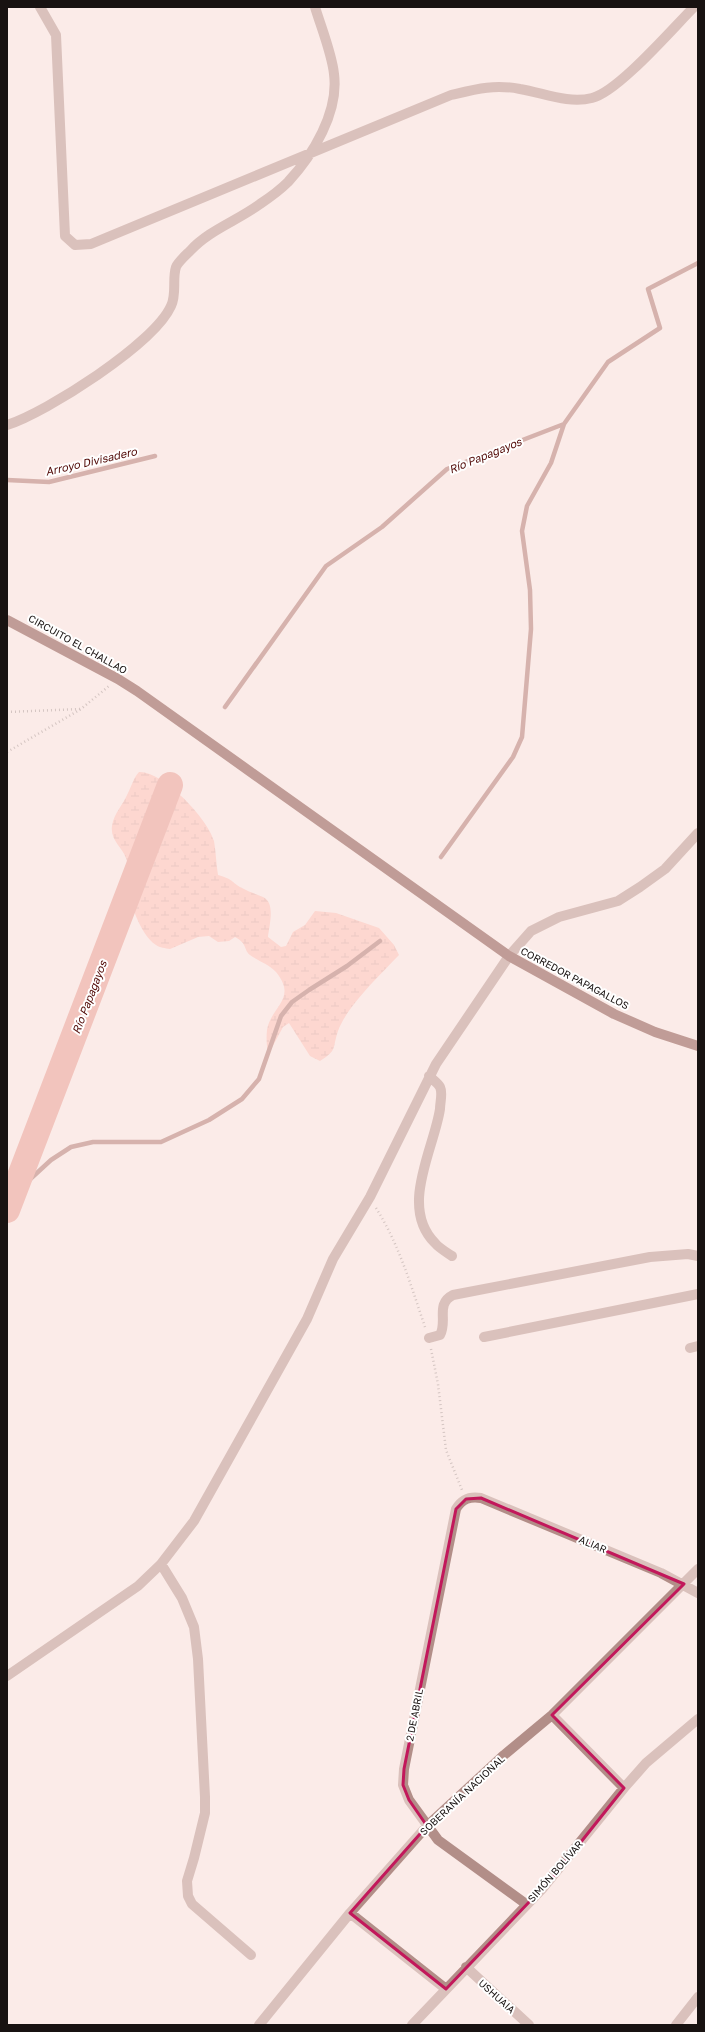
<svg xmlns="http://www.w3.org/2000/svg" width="705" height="2032" font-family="'Golos Text',sans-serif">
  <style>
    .wetland { fill: url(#wetland-marsh) }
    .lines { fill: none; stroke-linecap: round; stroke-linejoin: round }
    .stream { stroke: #a86e66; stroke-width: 4.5 }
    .river { stroke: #e6958a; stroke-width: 26 }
    .path { stroke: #a49795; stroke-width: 2.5; stroke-dasharray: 1 3; stroke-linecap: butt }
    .minor { stroke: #b28e88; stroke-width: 10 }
    .major { stroke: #793d35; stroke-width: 10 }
    .marked { fill: none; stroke: #c2185b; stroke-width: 3; stroke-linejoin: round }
    .labels { text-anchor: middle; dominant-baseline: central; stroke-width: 4; stroke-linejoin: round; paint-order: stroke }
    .street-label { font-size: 10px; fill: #181211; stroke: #fff }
    .water-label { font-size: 11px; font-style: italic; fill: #510906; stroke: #fff }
  </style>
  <defs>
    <pattern id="wetland-marsh" width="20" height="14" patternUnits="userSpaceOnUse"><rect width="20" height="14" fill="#febeb4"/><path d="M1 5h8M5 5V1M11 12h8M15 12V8" fill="none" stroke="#d9a29a"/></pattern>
  </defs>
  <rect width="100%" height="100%" fill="#fbebe8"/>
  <path class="wetland" d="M139 772C163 771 208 819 214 841 216 852 216 864 218 875 233 879 231 882 242 888 249 892 256 894 263 897 276 903 269 926 268 937L281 947 286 946 293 932 305 925 315 911 336 913 379 928 394 945 399 955C381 974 347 1006 338 1031 332 1048 338 1050 320 1061L310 1056 289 1023 283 1027 268 1055C267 1047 266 1039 267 1030 271 1006 298 999 276 972 269 964 258 961 250 955 243 949 248 944 235 937L229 941 218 942 209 936 198 937 170 949C165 948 160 948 156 945 139 934 129 899 126 879 125 872 129 865 126 858 122 847 110 840 112 826 114 813 123 805 128 793 132 785 133 779 139 772Z"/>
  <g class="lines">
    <path class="stream" d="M7 480 49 482 155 456
      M225 707 326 566 382 527 447 469 564 424 608 362 660 328 648 289 698 263
      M441 857 513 757 522 737 531 629 530 590 522 531 527 506 551 463 564 424
      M14 1194 51 1160 71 1147 93 1142H161L209 1120 242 1099 259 1079 281 1016 292 1002 309 990 347 966 380 941"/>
    <path class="river" d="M7 1210 170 785"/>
    <path class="path" d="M7 712 81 709
      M7 752 81 709 109 686
      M376 1208C399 1244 411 1286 425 1327
      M431 1349 438 1384 446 1450 462 1490"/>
    <path class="minor" d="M40 7 56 35 65 236 75 245 91 244 451 95C476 89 494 84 520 89 544 93 568 104 592 98 618 92 673 28 694 7
      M7 425C47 412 154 344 171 306 177 294 172 279 176 267 178 262 186 255 190 251 209 230 237 221 260 204 269 198 280 190 288 182 313 155 339 112 334 74 332 54 321 27 315 7
      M429 1076C432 1079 438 1083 440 1087 443 1093 440 1102 440 1109 434 1149 399 1207 435 1243 439 1248 446 1252 452 1256
      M484 1337 698 1294
      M429 1338 440 1335C448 1321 435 1304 453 1295L650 1257 688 1254 698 1256
      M690 1348 698 1346
      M161 1564 182 1598 194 1627 198 1659 205 1797V1813L194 1858 187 1881 188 1896 192 1904 251 1955
      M7 1676 138 1586 161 1564 194 1521 307 1319 333 1259 370 1197 436 1064 509 956 531 931 559 917 618 901 640 887 665 869 698 833
      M552 1715 624 1788
      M526 1904 438 1840 409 1800 403 1785 404 1769 456 1509C462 1499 470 1496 481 1498L661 1573 698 1593
      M350 1913 446 1989
      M466 1967 529 2025
      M259 2025 350 1913 427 1826 504 1755 552 1715 698 1569
      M412 2025 542 1889 624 1788 646 1763 698 1719
      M676 2025 698 1997"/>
    <path class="major" d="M7 620 118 679 137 691 509 956 614 1014 655 1032 698 1046"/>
  </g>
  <path d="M0 0H705V2032H0ZM481 1498 684 1584 552 1715 624 1788 553 1877 446 1989 350 1913 427 1826 409 1800 403 1785 404 1769 456 1509 466 1499Z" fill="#fbebe8" fill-opacity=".55" fill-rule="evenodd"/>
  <path class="marked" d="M481 1498 684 1584 552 1715 624 1788 553 1877 446 1989 350 1913 427 1826 409 1800 403 1785 404 1769 456 1509 466 1499Z"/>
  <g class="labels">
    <g class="street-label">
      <text transform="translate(78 644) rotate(29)">CIRCUITO EL CHALLAO</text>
      <text transform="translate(575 978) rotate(28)">CORREDOR PAPAGALLOS</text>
      <text transform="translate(593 1544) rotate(23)">ALIAR</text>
      <text transform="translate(414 1715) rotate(-79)">2 DE ABRIL</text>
      <text transform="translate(462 1795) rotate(-43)">SOBERANÍA NACIONAL</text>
      <text transform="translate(555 1871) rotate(-49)">SIMÓN BOLÍVAR</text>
      <text transform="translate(497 1996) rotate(42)">USHUAIA</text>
    </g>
    <g class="water-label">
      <text transform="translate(485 455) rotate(-22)">Río Papagayos</text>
      <text transform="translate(91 461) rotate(-13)">Arroyo Divisadero</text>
      <text transform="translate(89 997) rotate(-69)">Río Papagayos</text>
    </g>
  </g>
  <rect width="705" height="2032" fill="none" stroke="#181211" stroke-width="16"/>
</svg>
